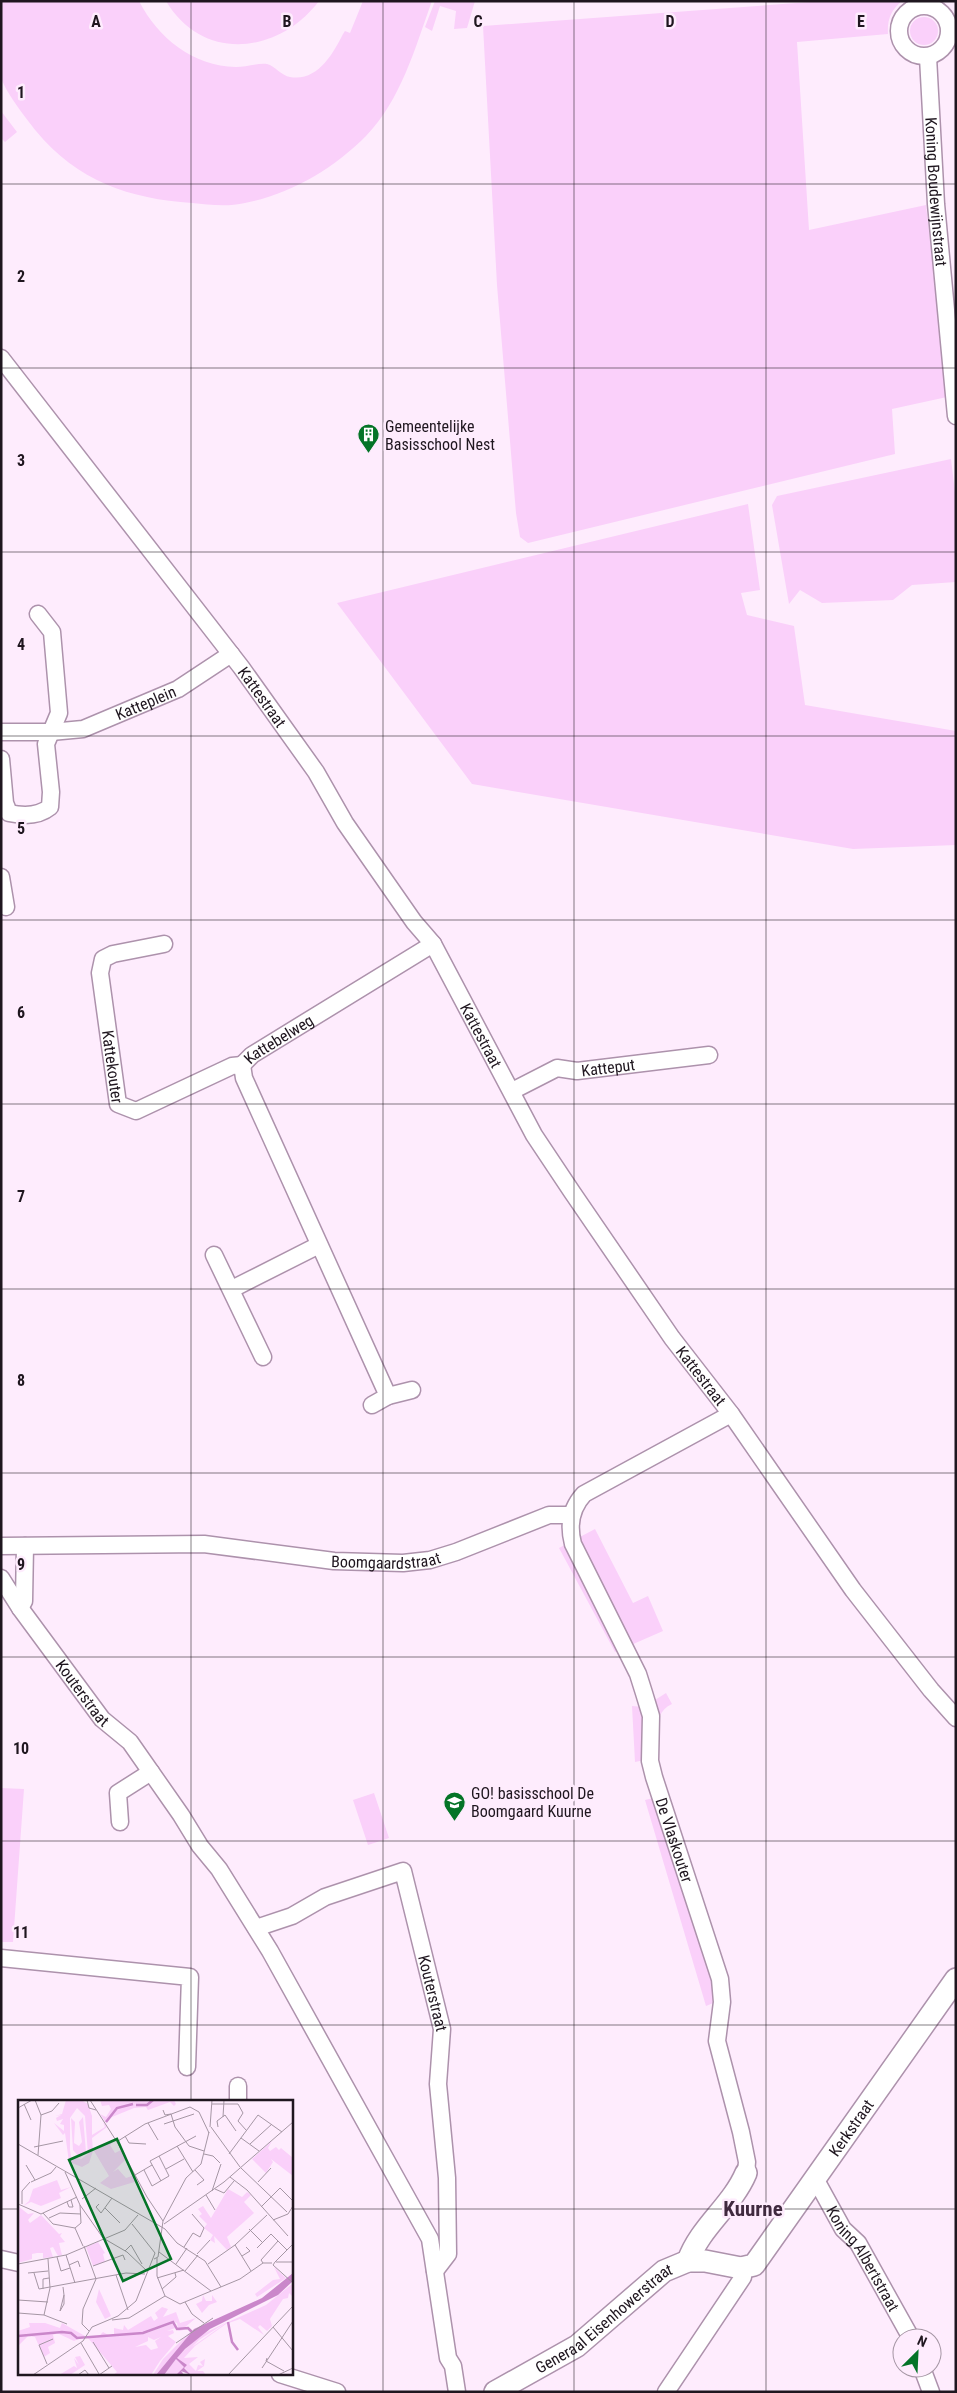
<svg xmlns="http://www.w3.org/2000/svg" width="957" height="2393" font-family="'Roboto Condensed',sans-serif">
  <style>
    .green { fill: #fad0fa }
    .lines { fill: none; stroke-linecap: round; stroke-linejoin: round }
    .minor-casing { stroke: #ad92ac; stroke-width: 19 }
    .tertiary-casing { stroke: #ad92ac; stroke-width: 24 }
    .minor { stroke: #fff; stroke-width: 16 }
    .tertiary { stroke: #fff; stroke-width: 21 }
    .grid { fill: none; stroke: #1f161f; stroke-width: 1; stroke-opacity: 0.55 }
    .labels { text-anchor: middle; dominant-baseline: central; stroke-width: 5; stroke-linejoin: round; paint-order: stroke }
    .street-label { font-size: 16px; fill: #1f161f; stroke: #feecfd }
    .poi-label { font-size: 16px; fill: #1f161f; stroke: #feecfd; text-anchor: start }
    .district-label { font-size: 21px; font-weight: bold; fill: #402a3f; stroke: #feecfd }
    .inset-river { fill: none; stroke: #ca87ca; stroke-width: 2.5 }
    .inset-road { fill: none; stroke: #a596a4; stroke-width: 1 }
    .view { fill: #047427; fill-opacity: 0.15; stroke: #047427; stroke-width: 2.5 }
    .inset-edge { fill: none; stroke: #1f161f; stroke-width: 2.5 }
    .grid-label { font-size: 16px; text-anchor: middle; font-weight: bold; fill: #1f161f; stroke: #feecfd; stroke-width: 5; stroke-linejoin: round; paint-order: stroke }
  </style>
  <rect width="100%" height="100%" fill="#feecfd"/>
  <path class="green" d="M1 1H139C158 38 193 66 236 67 245 67 257 63 267 64 275 66 282 76 290 77 317 82 333 54 343 34L345 31 350 33 363 1H432C415 48 401 100 366 136 333 169 291 194 245 203 228 207 209 205 192 203 130 199 77 181 36 131 26 118 5 92 1 77 0 72 1 64 1 58 1 39 1 20 1 1Z
    M166 1H319C279 54 203 63 166 1Z
    M435 1H475L467 28 454 29 456 11 440 6 432 31 425 27Z
    M824 1H902C891 10 887 20 888 34L797 42 809 230 926 205 947 397 892 409 895 454 528 543 520 537 516 513 497 285 483 26Z
    M910 31a14 14 0 1 1 28 0a14 14 0 1 1-28 0Z
    M1 111 17 132 5 142 1 138Z
    M951 459 956 501V582L912 585 893 600 822 603 800 590 789 604 772 505 777 496Z
    M748 504 760 590 741 593 747 615 794 626 805 705 956 731V845L853 849 472 784 337 603Z
    M595 1529 633 1603 648 1596 663 1631 615 1652 559 1548Z
    M666 1693 672 1704C651 1714 658 1737 659 1757L635 1762 632 1706 644 1707Z
    M1 1788 24 1789 13 1942H1Z
    M374 1793 389 1838 368 1845 353 1800Z
    M657 1797 718 2001 706 2006 645 1800Z"/>
  <g class="lines">
    <defs>
      <g id="minor">
        <circle cx="924" cy="31" r="25"/>
        <path id="s1" d="M928 57 936 204 956 416"/>
        <path id="s2" d="M1 358 241 667 316 772 345 823 414 922 433 944 534 1135 572 1192 672 1338 731 1414 853 1590 931 1690 956 1718"/>
        <path id="s3" d="M1 732H51L83 729 178 689 231 654"/>
        <path d="M1 759 5 803 9 813C23 816 39 816 50 807L51 792 46 744 59 713 52 632 38 614"/>
        <path d="M1 877 6 907"/>
        <path id="s4" d="M164 944 113 954 103 959 100 973 118 1104 136 1111 232 1066 242 1065"/>
        <path d="M242 1065 244 1078 388 1396 372 1405"/>
        <path id="s5" d="M242 1065 252 1055 433 944"/>
        <path id="s6" d="M512 1091 557 1068 577 1071 709 1055"/>
        <path d="M214 1255 263 1357"/>
        <path d="M232 1289 319 1245"/>
        <path d="M388 1396 412 1390"/>
        <path id="s7" d="M731 1414 584 1494C571 1508 568 1525 573 1544L638 1674 644 1693 651 1716 650 1761 654 1777 720 1979 722 2002 717 2041 741 2132 747 2162 746 2173"/>
        <path id="s8" d="M1 1546 204 1544 334 1561 403 1563 430 1560 456 1552 549 1515H572"/>
        <path id="s9" d="M1 1578 20 1608 102 1719 130 1742 181 1815 200 1846 219 1869 270 1951 430 2239 448 2358 453 2366 457 2392"/>
        <path d="M20 1608 24 1601 25 1546"/>
        <path d="M120 1822 118 1793 151 1772"/>
        <path id="s10" d="M256 1928 292 1916 325 1897 403 1871 442 2029 438 2084 447 2178 448 2254 435 2271"/>
        <path d="M1 1958 190 1977 187 2067"/>
        <path d="M238 2102V2086"/>
        <path id="s11" d="M816 2180 843 2229 858 2243 911 2338"/>
        <path d="M1 2259 19 2263"/>
        <path d="M922 2368 931 2392"/>
        <path d="M280 2374 337 2392"/>
        <path d="M666 2392 743 2277 741 2268"/>
      </g>
      <g id="tertiary">
        <path d="M688 2261C700 2227 732 2206 746 2173"/>
        <path id="s12" d="M495 2392 577 2346 664 2271 688 2261H705L741 2268 754 2265 956 1979"/>
      </g>
    </defs>
    <use href="#minor" class="minor-casing"/>
    <use href="#tertiary" class="tertiary-casing"/>
    <use href="#minor" class="minor"/>
    <use href="#tertiary" class="tertiary"/>
  </g>
  <path class="grid" d="M191 1V2102M383 1V2392M574 1V2392M766 1V2392M1 184H956M1 368H956M1 552H956M1 736H956M1 920H956M1 1104H956M1 1289H956M1 1473H956M1 1657H956M1 1841H956M1 2025H956M1 2209H19M291 2209H956M191 2374V2392"/>
  <defs>
    <symbol id="building-pin" viewBox="-11 -11 22 30"><path d="M0 17L-7.5 6A9.5 9.5 0 1 1 7.5 6Z" fill="#047427" stroke="#feecfd"/><path d="M-4-6H4V6H1V3H-1V6H-4ZM-2.5-4.3h1.7v1.8h-1.7ZM.8-4.3h1.7v1.8H.8ZM-2.5-1h1.7V.8h-1.7ZM.8-1h1.7V.8H.8Z" fill="#fff"/></symbol>
    <symbol id="school-pin" viewBox="-11 -11 22 30"><path d="M0 17L-7.5 6A9.5 9.5 0 1 1 7.5 6Z" fill="#047427" stroke="#feecfd"/><path d="M0-5L7-2L0 1L-7-2ZM-4 1L0 2.5L4 1V4Q0 6-4 4Z" fill="#fff"/></symbol>
  </defs>
  <g fill-rule="evenodd">
    <use href="#building-pin" x="356" y="422" width="25" height="34"/>
    <use href="#school-pin" x="442" y="1790" width="25" height="34"/>
  </g>
  <g class="labels">
    <g class="street-label">
      <text stroke="none"><textPath href="#s1" startOffset="135">Koning Boudewijnstraat</textPath></text>
      <text stroke="none"><textPath href="#s2" startOffset="428">Kattestraat</textPath></text>
      <text stroke="none"><textPath href="#s3" startOffset="150">Katteplein</textPath></text>
      <text stroke="none"><textPath href="#s2" startOffset="832">Kattestraat</textPath></text>
      <text stroke="none"><textPath href="#s5" startOffset="45">Kattebelweg</textPath></text>
      <text stroke="none"><textPath href="#s4" startOffset="172">Kattekouter</textPath></text>
      <text stroke="none"><textPath href="#s6" startOffset="102">Katteput</textPath></text>
      <text stroke="none"><textPath href="#s2" startOffset="1238">Kattestraat</textPath></text>
      <text stroke="none"><textPath href="#s8" startOffset="386">Boomgaardstraat</textPath></text>
      <text stroke="none"><textPath href="#s9" startOffset="141">Kouterstraat</textPath></text>
      <text stroke="none"><textPath href="#s7" startOffset="538">De Vlaskouter</textPath></text>
      <text stroke="none"><textPath href="#s10" startOffset="284">Kouterstraat</textPath></text>
      <text stroke="none"><textPath href="#s12" startOffset="470">Kerkstraat</textPath></text>
      <text stroke="none"><textPath href="#s11" startOffset="92">Koning Albertstraat</textPath></text>
      <text stroke="none"><textPath href="#s12" startOffset="132">Generaal Eisenhowerstraat</textPath></text>
    </g>
    <g class="poi-label">
      <text x="385" y="426">Gemeentelijke<tspan x="385" dy="18">Basisschool Nest</tspan></text>
      <text x="471" y="1793">GO! basisschool De<tspan x="471" dy="18">Boomgaard Kuurne</tspan></text>
    </g>
    <g class="district-label">
      <text x="753" y="2209">Kuurne</text>
    </g>
  </g>
  <g transform="translate(18 2100)">
    <rect width="275" height="275" fill="#feecfd"/>
    <path d="M48 0H63L70 4 74 16V35L87 27 85 22 89 27 74 38 75 51 71 63 64 67 51 62 47 33 45 35 36 23 46 31V25L42 24 45 19 39 21 38 18 43 15 37 16 44 14ZM59 8 67 16 70 54 63 59 53 57 52 50V18ZM82 0H156L158 4 156 6 152 2 130 10 128 7 116 8 94 17 88 23 82 14 88 17 93 9 91 5 84 6ZM65 17 68 52 62 58 55 50 53 18 57 22 56 43 61 46 64 42 61 22ZM97 40 92 45 97 53 103 50 108 59 95 72 100 69 108 78 117 75 120 81 93 89 82 83 91 76 76 51ZM254 41 250 48 252 51 258 47 261 50 263 48 275 58V76L253 59 255 62 248 73 234 59ZM39 80 43 90 53 87 41 93 43 98 23 106 13 102 5 106 11 101 15 89ZM210 89 224 97 229 92 233 95 226 102 236 113 209 137 213 147 209 150 196 136 197 143 192 140 195 135 186 128 189 124 181 116 184 114 180 109 185 106 193 118ZM0 106 10 114 16 113 10 120 12 123 23 115 41 134 44 133 42 136 47 142 41 143 44 155 40 156 35 147 32 148 35 157 25 158V153H19L14 154V159L0 163ZM80 142 87 153 85 154 87 162 75 166 68 147ZM256 167 268 178 239 197 237 194 255 180 262 179ZM274 184 275 197 271 193 270 198 265 199 252 219 254 226 249 231 242 225 240 227 246 235 222 219 208 224 177 246 166 258 180 257 171 264 178 271 180 265 185 266 182 262 187 259 186 266 179 271H185L188 275H173L166 267 163 270 167 275 162 271 160 275H146L160 256 183 235 209 222 181 240 174 247 208 223 248 205ZM81 189 93 216 87 219 78 202ZM185 195 188 201H194V195L199 202 191 205 184 213 178 204 184 201ZM144 207 150 209 145 217 158 212 162 223 178 218 166 228H160L159 223 155 222 135 228 126 234 156 223 159 229H170L173 231V234L138 275H135L145 259 172 232 170 229 161 231 157 228 149 231 155 230 156 233 150 236 158 242 142 261 133 275H95L99 272 69 237 81 236 85 232 92 236 77 237 118 234 96 235V228L105 230 106 225 110 230 133 216 136 221 140 218 137 213ZM130 237 136 240 143 237 137 241 140 248 133 250 128 245 117 247 130 241ZM11 223H27L42 228 44 223 67 236 56 241 39 233 35 235 37 243 30 247 32 253 26 257 17 237 10 236 0 246V231L12 227ZM62 256 67 265 52 275H41L56 266 59 268 56 258 61 265 57 257Z" fill="#fad0fa" fill-rule="evenodd"/>
    <path d="M275 173V181L260 195 192 229 167 249 159 258 169 265 166 268 173 275 163 271 166 275 159 274 166 267 158 259 146 275H138L176 229 244 198Z" fill="#ca87ca"/>
    <path class="inset-river" d="M118 5H129L135 0M88 22 99 8 115 4M210 222 214 242 220 250M0 236 44 232 53 233 59 238 125 233 155 222 159 229 170 228 175 233"/>
    <path class="inset-road" d="M17 0 23 15 20 55M69 0 71 8 78 10M72 0 99 42M6 4 13 20M194 4H220L225 13 220 21 228 30M0 8 14 0M145 10 147 15 153 14 157 27 171 46 186 51M23 15 34 11 41 3M205 17 206 0M130 23 140 40M146 24 176 14M192 27 194 0M193 27 222 67M200 27 199 21 207 15 218 31M107 36 111 43 128 44M223 38 241 51M100 41 127 24 172 7 181 12 191 33M99 42 129 97 145 121 140 157 136 159M0 44 147 129 159 143 187 161 203 187M232 44 254 24M159 46 175 72M16 47 45 41M186 54 195 56 202 63M211 54 240 15 264 32M132 61 178 36M132 61 143 81M8 65 17 80M223 68 269 112M148 69 166 59M126 70 134 86 151 76 141 56M177 70 186 80 179 85M47 72 62 105 85 138 109 152 129 171M117 75 134 65M212 77 229 90 270 136M13 82 33 73 38 67M240 82 253 68M197 89 206 93 216 81M194 91 203 64M188 95 197 110M64 99 78 88M49 102 51 107H55L53 100M0 104 23 114 59 97M4 104V91L12 82M81 104 78 107 83 113 94 98M243 107 262 88 275 101M87 108 102 123M25 113 35 124 57 128M174 114 186 128M31 118 42 113 63 114M255 120 270 114 275 106M145 121 168 78 183 64 191 32M146 124 206 82 275 22M57 128 63 123 62 105M57 128 65 146M231 129 244 142M217 145 233 171M66 146 78 179 65 209 64 224 71 231M166 147 175 133 182 137 186 128M239 148 253 134 269 150M107 151 113 145 124 164M141 152 193 191M179 154 192 140M48 155 57 183M224 156 232 151 228 147M39 157 43 171 52 168M139 158V176L147 196M257 162 255 165 275 183M257 162 275 144M258 162H275M245 163 243 160 260 141M0 164 48 155 107 130 120 115M158 164 169 148M190 164 217 145 249 115M51 165 60 161 62 167M75 166 105 155 107 160M167 171 180 155M10 173 30 171M16 173 21 189 108 173 127 174M98 175 110 210M139 178 166 170M45 187 46 195V204L42 211 46 195M25 189V179L31 178M144 189 158 177 157 173M147 196 162 204 222 179 245 163H254M0 200 30 202M167 202 174 214 186 223M0 213 26 215 49 224M26 215 32 188 30 159M94 220 111 218 147 196M255 227 275 251M75 242 91 268M63 243 81 274M158 243 195 218M249 258 248 261 266 271M29 264 21 245 35 239M244 268 275 221M15 275 65 241 74 227 100 216 118 201 137 153 114 124M60 275 67 270 71 275M81 275 94 266M210 275 275 206M260 275 275 268"/>
    <path class="view" d="M99 39 153 159 105 181 51 60Z"/>
    <rect width="275" height="275" class="inset-edge"/>
  </g>
  <g class="grid-label">
    <text x="96" y="27">A</text>
    <text x="287" y="27">B</text>
    <text x="478" y="27">C</text>
    <text x="670" y="27">D</text>
    <text x="861" y="27">E</text>
    <text x="21" y="98">1</text>
    <text x="21" y="282">2</text>
    <text x="21" y="466">3</text>
    <text x="21" y="650">4</text>
    <text x="21" y="834">5</text>
    <text x="21" y="1018">6</text>
    <text x="21" y="1202">7</text>
    <text x="21" y="1386">8</text>
    <text x="21" y="1570">9</text>
    <text x="21" y="1754">10</text>
    <text x="21" y="1938">11</text>
  </g>
  <rect width="957" height="2393" fill="none" stroke="#1f161f" stroke-width="5"/>
  <g transform="translate(917 2353) rotate(24)"><circle r="24" fill="#feecfd" stroke="#a596a4"/>
  <path d="M0-4L9 19L0 12L-9 19Z" fill="#047427"/>
  <text y="-8" font-size="14" font-weight="bold" text-anchor="middle" fill="#1f161f">N</text>
  </g>
</svg>
